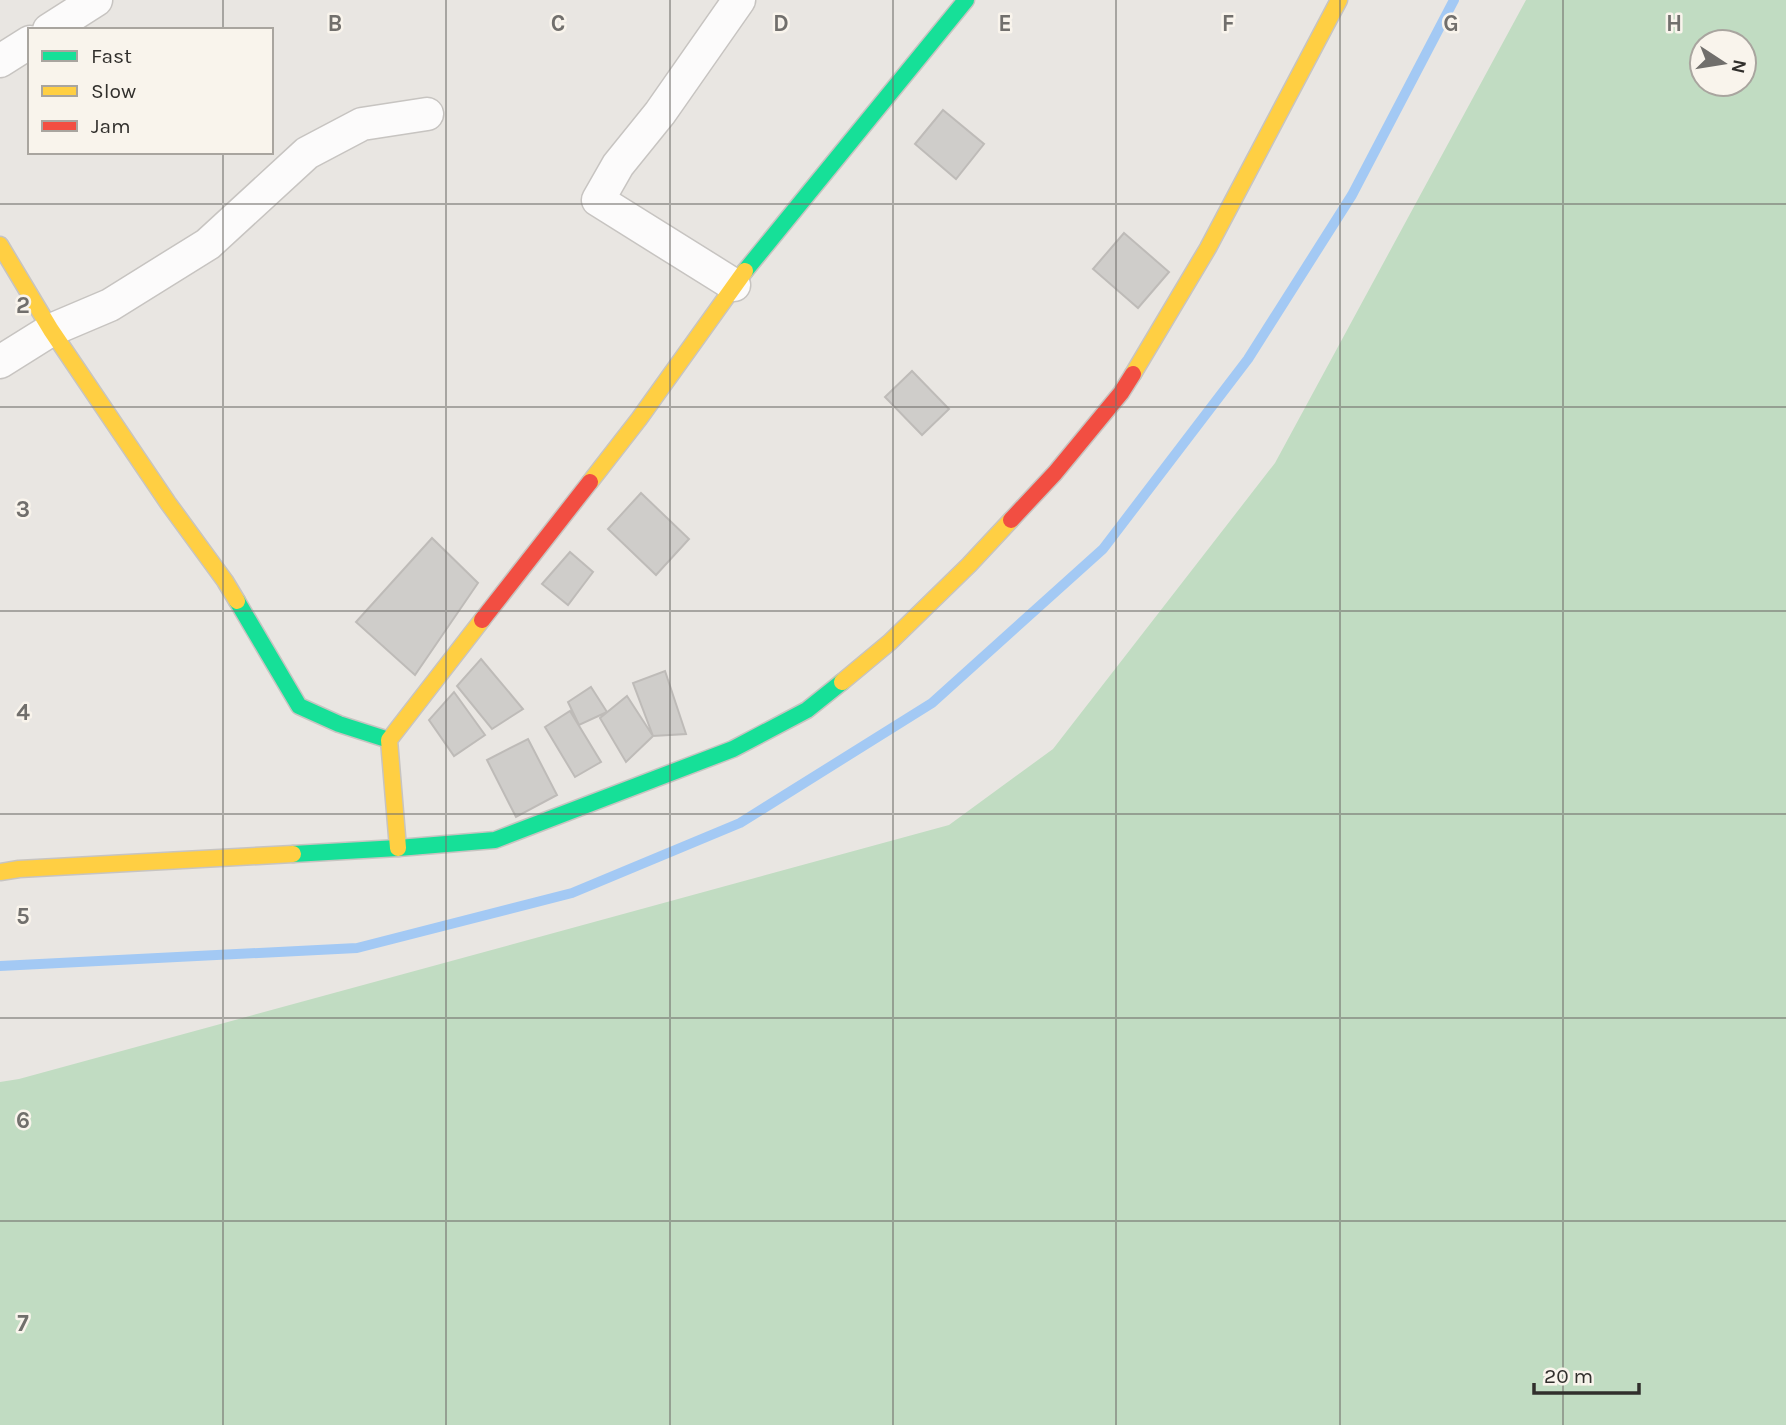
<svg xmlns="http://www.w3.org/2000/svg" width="1786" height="1425" font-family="Karla,sans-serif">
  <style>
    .green { fill: #c1dcc2; fill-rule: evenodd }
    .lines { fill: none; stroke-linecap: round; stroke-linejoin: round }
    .stream { stroke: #a3c9f4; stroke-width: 10 }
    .building { fill: #cfcdca; stroke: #bebbb8; stroke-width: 2 }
    .street-casing { stroke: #c7c4c1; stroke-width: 35 }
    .fast-casing { stroke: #c7c4c1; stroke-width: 19 }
    .slow-casing { stroke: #c7c4c1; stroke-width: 19 }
    .jam-casing { stroke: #c7c4c1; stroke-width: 19 }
    .street { stroke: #fcfbfb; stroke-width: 32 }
    .fast { stroke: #16e098; stroke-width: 16 }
    .slow { stroke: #ffcf43; stroke-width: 16 }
    .jam { stroke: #f24e42; stroke-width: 16 }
    .grid { fill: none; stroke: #716f6c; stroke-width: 2; stroke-opacity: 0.55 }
    .grid-label { font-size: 23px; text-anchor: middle; font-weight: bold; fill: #716f6c; stroke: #f9f4ec; stroke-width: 5; stroke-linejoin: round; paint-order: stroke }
  </style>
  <rect width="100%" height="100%" fill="#e9e6e2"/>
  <path class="green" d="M1526 0H1786V1425H0V1082L19 1079 949 825 1053 749 1275 463ZM1702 42H1744V84H1702Z"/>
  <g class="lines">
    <path class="stream" d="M0 966 357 948 572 893 740 823 932 703 1103 549 1248 359 1352 195 1454 0"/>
  </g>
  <path class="building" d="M943 110 984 144 956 179 915 144Z
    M1124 233 1169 272 1138 308 1093 269Z
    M912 371 949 409 922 435 885 397Z
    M641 493 689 539 656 575 608 529Z
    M432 538 478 583 415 675 356 622Z
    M570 552 593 572 568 605 542 584Z
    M481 659 523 709 492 729 457 686Z
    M665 671 686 734 653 736 633 683Z
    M591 687 607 712 579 725 568 702Z
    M454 692 485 735 454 756 429 720Z
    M627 696 653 736 626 762 600 718Z
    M570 711 601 762 575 777 545 727Z
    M528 739 557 795 516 817 487 760Z"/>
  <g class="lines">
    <defs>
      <path id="street" d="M49 30 96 0
        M0 61 30 42
        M734 285 598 200 618 165 660 113 739 0
        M0 362 51 330 110 305 208 244 307 153 362 124 427 114"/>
      <path id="fast" d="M745 271 966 0
        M237 601 299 706 339 724 389 740
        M293 854 398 848 495 840 733 749 807 710 842 682"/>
      <path id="slow" d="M0 245 51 330 168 503 225 581 237 601
        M1133 374 1208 248 1339 0
        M590 482 639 419 745 271
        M842 682 890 642 969 565 1011 520
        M398 848 389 740 482 620
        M0 872 19 869 293 854"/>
      <path id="jam" d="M1011 520 1055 473 1121 393 1133 374
        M482 620 590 482"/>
    </defs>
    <use href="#street" class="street-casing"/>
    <use href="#fast" class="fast-casing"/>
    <use href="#slow" class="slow-casing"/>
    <use href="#jam" class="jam-casing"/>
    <use href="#street" class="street"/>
    <use href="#fast" class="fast"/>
    <use href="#slow" class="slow"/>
    <use href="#jam" class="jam"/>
  </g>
  <path class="grid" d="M223 0V30M446 0V1425M670 0V1425M893 0V1425M1116 0V1425M1340 0V1425M1563 0V1425M223 152V1425M0 204H1786M0 407H1786M0 611H1786M0 814H1786M0 1018H1786M0 1221H1786"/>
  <g class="grid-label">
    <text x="335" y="31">B</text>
    <text x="558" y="31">C</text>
    <text x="781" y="31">D</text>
    <text x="1005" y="31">E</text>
    <text x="1228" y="31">F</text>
    <text x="1451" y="31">G</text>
    <text x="1674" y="31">H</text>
    <text x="23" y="313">2</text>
    <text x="23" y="517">3</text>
    <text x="23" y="720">4</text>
    <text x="23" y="924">5</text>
    <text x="23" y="1128">6</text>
    <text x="23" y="1331">7</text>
  </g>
  <rect x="28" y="28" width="245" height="126" fill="#f9f4ec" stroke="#a9a59f" stroke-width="2"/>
  <rect x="42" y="51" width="35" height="10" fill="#16e098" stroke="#a9a59f" stroke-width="2"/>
  <text x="91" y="63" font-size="21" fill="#312f2c">Fast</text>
  <rect x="42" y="86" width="35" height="10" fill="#ffcf43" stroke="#a9a59f" stroke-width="2"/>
  <text x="91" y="98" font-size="21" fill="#312f2c">Slow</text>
  <rect x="42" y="121" width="35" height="10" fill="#f24e42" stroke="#a9a59f" stroke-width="2"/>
  <text x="91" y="133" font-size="21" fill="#312f2c">Jam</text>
  <g transform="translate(1723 63) rotate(102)"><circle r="33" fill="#f9f4ec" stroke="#a9a59f" stroke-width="2"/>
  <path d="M0-5L12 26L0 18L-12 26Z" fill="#716f6c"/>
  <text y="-10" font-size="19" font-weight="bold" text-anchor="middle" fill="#312f2c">N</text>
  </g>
  <path d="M1534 1383v10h105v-10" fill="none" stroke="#312f2c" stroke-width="3.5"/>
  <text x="1544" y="1383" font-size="21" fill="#312f2c" stroke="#f9f4ec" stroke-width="5" paint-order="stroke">20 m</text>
</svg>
